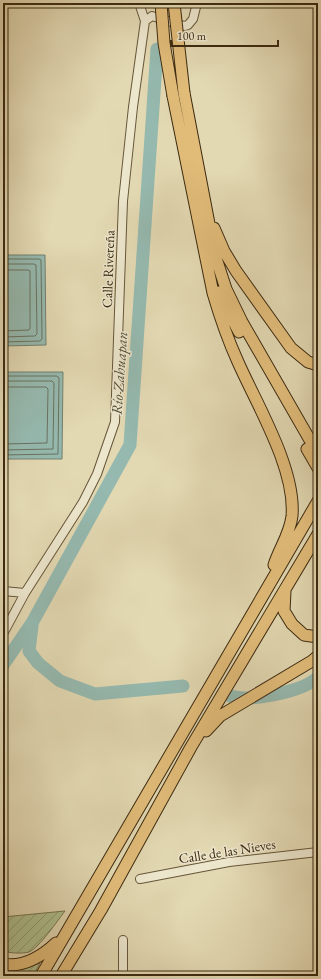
<svg xmlns="http://www.w3.org/2000/svg" width="321" height="979" font-family="'EB Garamond',serif">
  <style>
    .garden { fill: url(#garden-furrows); stroke: #767550 }
    .water { fill: #95b9af; stroke: #718070 }
    .lines { fill: none; stroke-linecap: round; stroke-linejoin: round }
    .shore { stroke: #687260; stroke-width: 1 }
    .river { stroke: #95b9af; stroke-width: 13 }
    .minor-casing { stroke: #665639; stroke-width: 10 }
    .highway-casing { stroke: #3c2a11; stroke-width: 13 }
    .minor { stroke: #ece6cd; stroke-width: 8 }
    .highway { stroke: #e1bc79; stroke-width: 11 }
    .highway-bridge-casing { stroke: #3c2a11; stroke-width: 13; stroke-linecap: butt }
    .highway-bridge { stroke: #e1bc79; stroke-width: 11 }
    .labels { text-anchor: middle; dominant-baseline: central; stroke-width: 3; stroke-linejoin: round; paint-order: stroke }
    .street-label { font-size: 14px; fill: #3c2a11; stroke: #ece6cd }
    .water-label { font-size: 15px; font-style: italic; fill: #524e38; stroke: #ece6cd }
  </style>
  <defs>
    <pattern id="garden-furrows" width="10" height="10" patternUnits="userSpaceOnUse"><rect width="10" height="10" fill="#afc08f"/><path d="M-1 1l2-2M0 10L10 0M9 11l2-2" fill="none" stroke="#909c73"/></pattern>
  </defs>
  <rect width="100%" height="100%" fill="#e2d8b2"/>
  <filter id="stains"><feTurbulence type="fractalNoise" baseFrequency=".005" numOctaves="4"/><feColorMatrix values="0 0 0 0 .2 0 0 0 0 .09 0 0 0 0 .02 0 0 0 .5 -.17"/></filter>
  <radialGradient id="worn" r=".72"><stop offset=".6" stop-color="#630" stop-opacity="0"/><stop offset="1" stop-color="#630" stop-opacity=".3"/></radialGradient>
  <path class="garden" d="M65 911C58 920 39 948 29 952 21 954 10 953 3 951V917Z
    M40 963 33 976H3V966C16 968 28 968 40 963Z"/>
  <path class="water" d="M3 255H45L46 345 3 346Z
    M3 372H63L62 459H3Z"/>
  <g class="lines">
    <path class="shore" d="M3 259H39L41 260 42 339 40 341 3 342
      M3 264H34L36 265 37 334 35 336 3 337
      M3 270H28L30 271V328L29 330 3 331
      M3 376H57L59 378 58 454 3 455
      M3 381H52L54 383 53 449 3 450
      M3 387H46L48 389 47 443 3 444"/>
    <path class="river" d="M32 626 29 651 38 663 60 681 95 694 183 686
      M3 665 32 623 130 445 157 49
      M230 696C250 702 303 692 318 677"/>
    <defs>
      <path id="minor" d="M145 21 152 16 184 26 188 25 193 19 197 3
        M3 591 25 593
        M3 634 25 593 83 502 97 474 115 422 123 201 133 107 145 21 139 3
        M140 879 229 862 318 852
        M123 976V940"/>
      <path id="highway" d="M184 93 215 255 226 289 242 322 318 454
        M173 96 213 293C220 317 228 340 238 362 257 405 296 469 292 516 290 534 279 549 274 565
        M214 228 224 251 236 271 291 348 308 362 318 365
        M218 292 239 332
        M307 449 318 468
        M285 591 284 611 292 624 304 635 318 637
        M206 731 220 716 312 661 318 656
        M3 964C23 968 42 956 56 943
        M41 976 318 501
        M61 976 101 910 191 747 318 534"/>
    </defs>
    <use href="#minor" class="minor-casing"/>
    <use href="#highway" class="highway-casing"/>
    <use href="#minor" class="minor"/>
    <use href="#highway" class="highway"/>
    <defs>
      <path id="highway-bridge" d="M161 3 164 43 173 96
        M174 3 184 93"/>
    </defs>
    <use href="#highway-bridge" class="highway-bridge-casing"/>
    <use href="#highway-bridge" class="highway-bridge"/>
  </g>
  <g class="labels">
    <g class="street-label">
      <text transform="translate(108 269) rotate(-88)">Calle Rivereña</text>
      <text transform="translate(227 851) rotate(-9)">Calle de las Nieves</text>
    </g>
    <g class="water-label">
      <text transform="translate(119 373) rotate(-86)">Río Zahuapan</text>
    </g>
  </g>
  <rect width="321" height="979" fill="none" stroke="#e2d8b2" stroke-width="16"/>
  <rect x="4" y="4" width="313" height="971" fill="none" stroke="#3c2a11" stroke-width="2"/>
  <rect x="8" y="8" width="305" height="963" fill="none" stroke="#3c2a11"/>
  <path d="M171 40v6h107v-6" fill="none" stroke="#3c2a11" stroke-width="2"/>
  <text x="177" y="40" font-size="12" fill="#3c2a11" stroke="#ece6cd" stroke-width="3" paint-order="stroke">100 m</text>
  <rect width="100%" height="100%" filter="url(#stains)"/>
  <rect width="100%" height="100%" fill="url(#worn)"/>
</svg>
